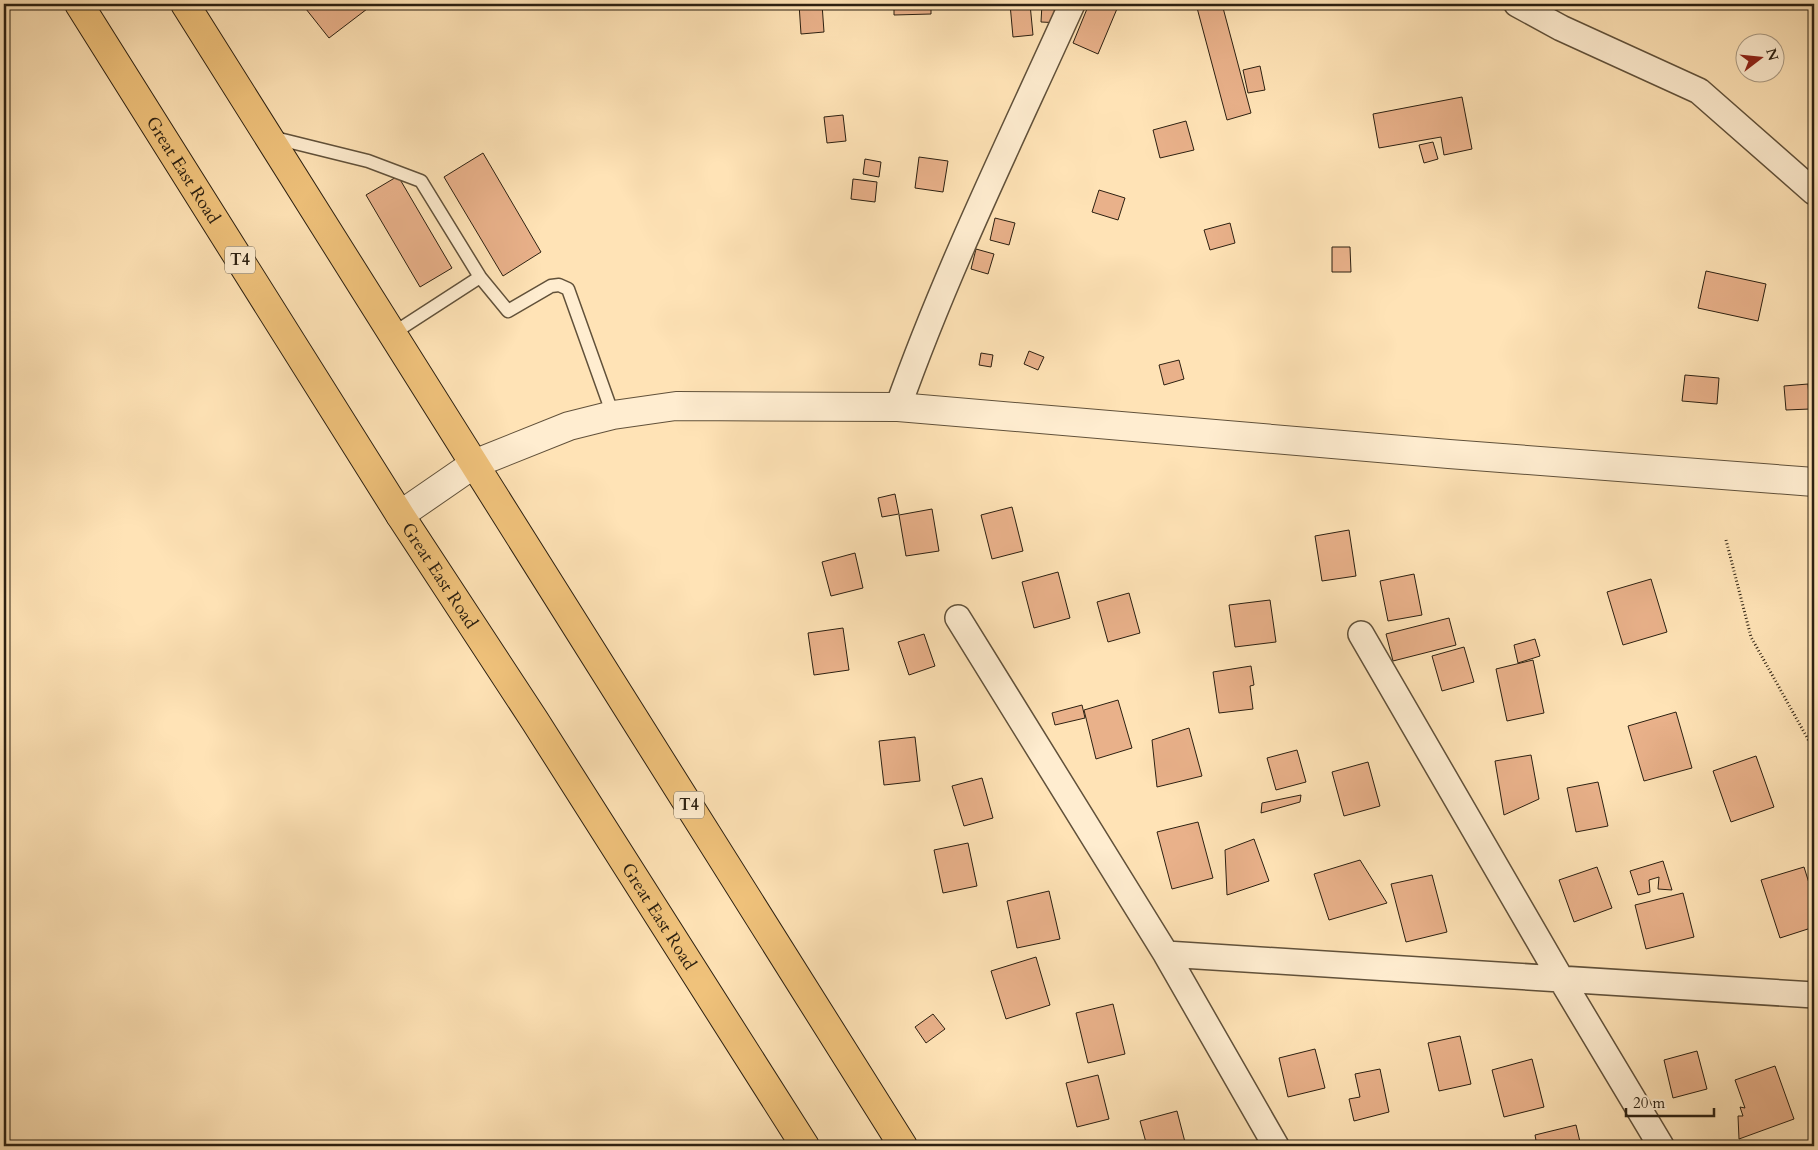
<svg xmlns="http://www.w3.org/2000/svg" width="1818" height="1150" font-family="Cardo,serif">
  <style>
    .building { fill: #e9b18a; stroke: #2c2011 }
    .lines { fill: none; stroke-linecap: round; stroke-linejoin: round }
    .service-casing { stroke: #61513a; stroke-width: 15 }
    .minor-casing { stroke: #61513a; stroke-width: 28 }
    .tertiary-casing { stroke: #61513a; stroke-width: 30 }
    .primary-casing { stroke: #2c2011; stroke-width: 30 }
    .path { stroke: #2c2011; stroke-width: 3; stroke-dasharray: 1 2.5; stroke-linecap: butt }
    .service { stroke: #ffedd0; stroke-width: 12 }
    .minor { stroke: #ffedd0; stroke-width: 25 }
    .tertiary { stroke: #ffedd0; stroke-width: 28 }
    .primary { stroke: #f0c27b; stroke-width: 28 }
    .labels { text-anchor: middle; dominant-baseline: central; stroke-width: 5; stroke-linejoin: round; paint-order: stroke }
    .shield { fill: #ffedd0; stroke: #6b5e4a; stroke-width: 1 }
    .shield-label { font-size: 16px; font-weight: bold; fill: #2c2011 }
    .street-label { font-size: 18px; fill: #2c2011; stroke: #ffedd0 }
  </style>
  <rect width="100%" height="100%" fill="#ffe3b6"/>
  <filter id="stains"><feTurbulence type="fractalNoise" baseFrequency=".004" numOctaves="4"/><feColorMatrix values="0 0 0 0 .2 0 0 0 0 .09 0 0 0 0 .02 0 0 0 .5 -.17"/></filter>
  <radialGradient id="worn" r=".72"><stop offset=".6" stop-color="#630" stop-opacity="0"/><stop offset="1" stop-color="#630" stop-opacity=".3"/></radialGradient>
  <path class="building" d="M302 4H362L367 9 329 38Z
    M799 4H822L824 32 801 34Z
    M894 4H931V14L894 15Z
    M1010 4H1030L1033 35 1013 37Z
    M1042 4H1062V23L1041 22Z
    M1089 4H1119L1098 54 1073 43Z
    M1196 4H1222L1251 113 1227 120Z
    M1260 66 1265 90 1248 93 1243 70Z
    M1462 97 1472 149 1444 155 1441 137 1379 148 1373 114Z
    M843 115 846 141 827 143 824 117Z
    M1186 121 1194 150 1160 158 1153 130Z
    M1433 142 1438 159 1424 163 1419 145Z
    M483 153 541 252 503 276 444 177Z
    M919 157 948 161 943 192 915 188Z
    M865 159 881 162 879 177 863 174Z
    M398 176 452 268 420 287 366 195Z
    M853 179 877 182 875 202 851 199Z
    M1099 190 1125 198 1118 220 1092 212Z
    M995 218 1015 223 1009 245 990 240Z
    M1230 223 1235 243 1210 250 1204 230Z
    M1332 247H1350L1351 272H1332Z
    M976 249 994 254 988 274 971 269Z
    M1706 271 1766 284 1758 321 1698 308Z
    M1029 351 1044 357 1038 370 1024 364Z
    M981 353 993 355 991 367 979 365Z
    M1179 360 1184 379 1164 385 1159 365Z
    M1685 375 1719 378 1717 404 1682 401Z
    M1808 384 1810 409 1786 410 1784 386Z
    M895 494 899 514 882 517 878 498Z
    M1012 507 1023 551 992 559 981 515Z
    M932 509 939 551 906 556 899 515Z
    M1349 530 1356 576 1322 581 1315 536Z
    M855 553 863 588 831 596 822 562Z
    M1058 572 1070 618 1034 628 1022 582Z
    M1414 574 1422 615 1388 621 1380 581Z
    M1651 579 1667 632 1623 645 1607 592Z
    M1129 593 1140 633 1108 642 1097 602Z
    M1270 600 1276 642 1235 647 1229 605Z
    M1449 618 1456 645 1393 661 1386 634Z
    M843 628 849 670 814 675 808 633Z
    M924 634 935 666 909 675 898 642Z
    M1535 639 1540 656 1518 663 1514 645Z
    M1464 647 1474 682 1442 691 1432 656Z
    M1533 660 1544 713 1507 721 1496 669Z
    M1251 666 1254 685 1250 686 1253 709 1219 713 1213 672Z
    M1118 700 1132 748 1096 759 1084 710Z
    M1082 705 1085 718 1055 725 1052 713Z
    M1676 712 1692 768 1644 781 1628 726Z
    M1189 728 1202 776 1157 787 1152 740Z
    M915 737 920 781 884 785 879 741Z
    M1297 750 1306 782 1276 790 1267 758Z
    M1531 755 1539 799 1504 815 1495 761Z
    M1756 756 1774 807 1731 822 1713 771Z
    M1368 762 1380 806 1344 816 1332 772Z
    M982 778 993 818 964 826 952 786Z
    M1598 782 1608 826 1576 832 1567 788Z
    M1301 795 1300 802 1261 813 1262 803Z
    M1198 822 1213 878 1172 889 1157 832Z
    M1254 839 1269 881 1227 895 1225 850Z
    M968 843 977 886 943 893 934 850Z
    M1360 860 1387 903 1329 920 1314 874Z
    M1663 861 1672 890 1658 889 1659 877 1649 880 1650 892 1638 895 1630 871Z
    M1597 867 1612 908 1574 922 1559 880Z
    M1804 867 1814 899V927L1780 938 1761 880Z
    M1432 875 1447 932 1406 942 1391 884Z
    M1049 891 1060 939 1017 948 1007 901Z
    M1683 893 1694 937 1646 949 1635 905Z
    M1036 957 1050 1005 1006 1019 991 971Z
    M1113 1004 1125 1054 1088 1063 1076 1013Z
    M933 1014 945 1029 926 1043 915 1027Z
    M1460 1036 1471 1084 1439 1091 1428 1043Z
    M1315 1049 1325 1088 1288 1097 1279 1058Z
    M1697 1051 1707 1089 1673 1098 1664 1060Z
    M1532 1059 1544 1107 1504 1117 1492 1070Z
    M1775 1066 1794 1119 1739 1139 1738 1116H1743L1740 1107 1745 1108 1735 1080Z
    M1380 1069 1389 1112 1354 1121 1349 1099 1360 1097 1355 1074Z
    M1098 1075 1109 1119 1077 1127 1066 1083Z
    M1177 1111 1186 1146H1147L1140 1121Z
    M1576 1125 1581 1146H1537L1535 1135Z"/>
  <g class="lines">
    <defs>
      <path id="service" d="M271 137 368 161 421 181 480 277 508 311 551 286 559 285 568 289 613 415
        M392 334 480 277"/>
      <path id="minor" d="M1517 4 1561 28 1699 91 1814 192
        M898 407C947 269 1012 137 1072 4
        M958 618 1166 954 1276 1146
        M1361 634 1561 979 1661 1146
        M1166 954 1814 995"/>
      <path id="tertiary" d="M400 515 474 464 569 426 613 415 676 406 898 407 1449 454 1814 482"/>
      <g id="primary">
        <path id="s1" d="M79 4 400 515 535 721 805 1146"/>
        <path d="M185 4 903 1146"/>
      </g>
    </defs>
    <use href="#service" class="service-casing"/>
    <use href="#minor" class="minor-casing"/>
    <use href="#tertiary" class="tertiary-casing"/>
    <use href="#primary" class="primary-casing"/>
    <path class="path" d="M1726 540 1751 637 1814 750"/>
    <use href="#service" class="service"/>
    <use href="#minor" class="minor"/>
    <use href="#tertiary" class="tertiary"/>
    <use href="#primary" class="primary"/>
  </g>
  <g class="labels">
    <g class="shield">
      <rect x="225" y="246.5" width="30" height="27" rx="4"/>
      <rect x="674" y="791.5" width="30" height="27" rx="4"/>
    </g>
    <g class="shield-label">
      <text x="240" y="260">T4</text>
      <text x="689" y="805">T4</text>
    </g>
    <g class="street-label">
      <text stroke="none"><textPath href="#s1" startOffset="196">Great East Road</textPath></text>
      <text stroke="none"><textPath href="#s1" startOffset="676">Great East Road</textPath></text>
      <text stroke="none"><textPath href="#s1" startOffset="1081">Great East Road</textPath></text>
    </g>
  </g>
  <rect width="1818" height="1150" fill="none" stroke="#ffe3b6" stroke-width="20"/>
  <rect x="5" y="5" width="1808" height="1140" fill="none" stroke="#2c2011" stroke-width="2.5"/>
  <rect x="10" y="10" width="1798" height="1130" fill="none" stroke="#2c2011"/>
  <g transform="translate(1760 58) rotate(74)"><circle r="24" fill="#ffedd0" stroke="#ab9b84"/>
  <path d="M0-4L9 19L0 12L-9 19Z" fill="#8f2418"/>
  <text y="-8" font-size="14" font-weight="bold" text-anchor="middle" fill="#2c2011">N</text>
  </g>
  <path d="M1626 1108v8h88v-8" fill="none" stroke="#2c2011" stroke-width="2.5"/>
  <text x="1633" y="1108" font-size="15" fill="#2c2011" stroke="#ffedd0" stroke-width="4" paint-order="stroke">20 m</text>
  <rect width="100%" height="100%" filter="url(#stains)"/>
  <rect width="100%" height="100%" fill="url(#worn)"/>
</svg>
